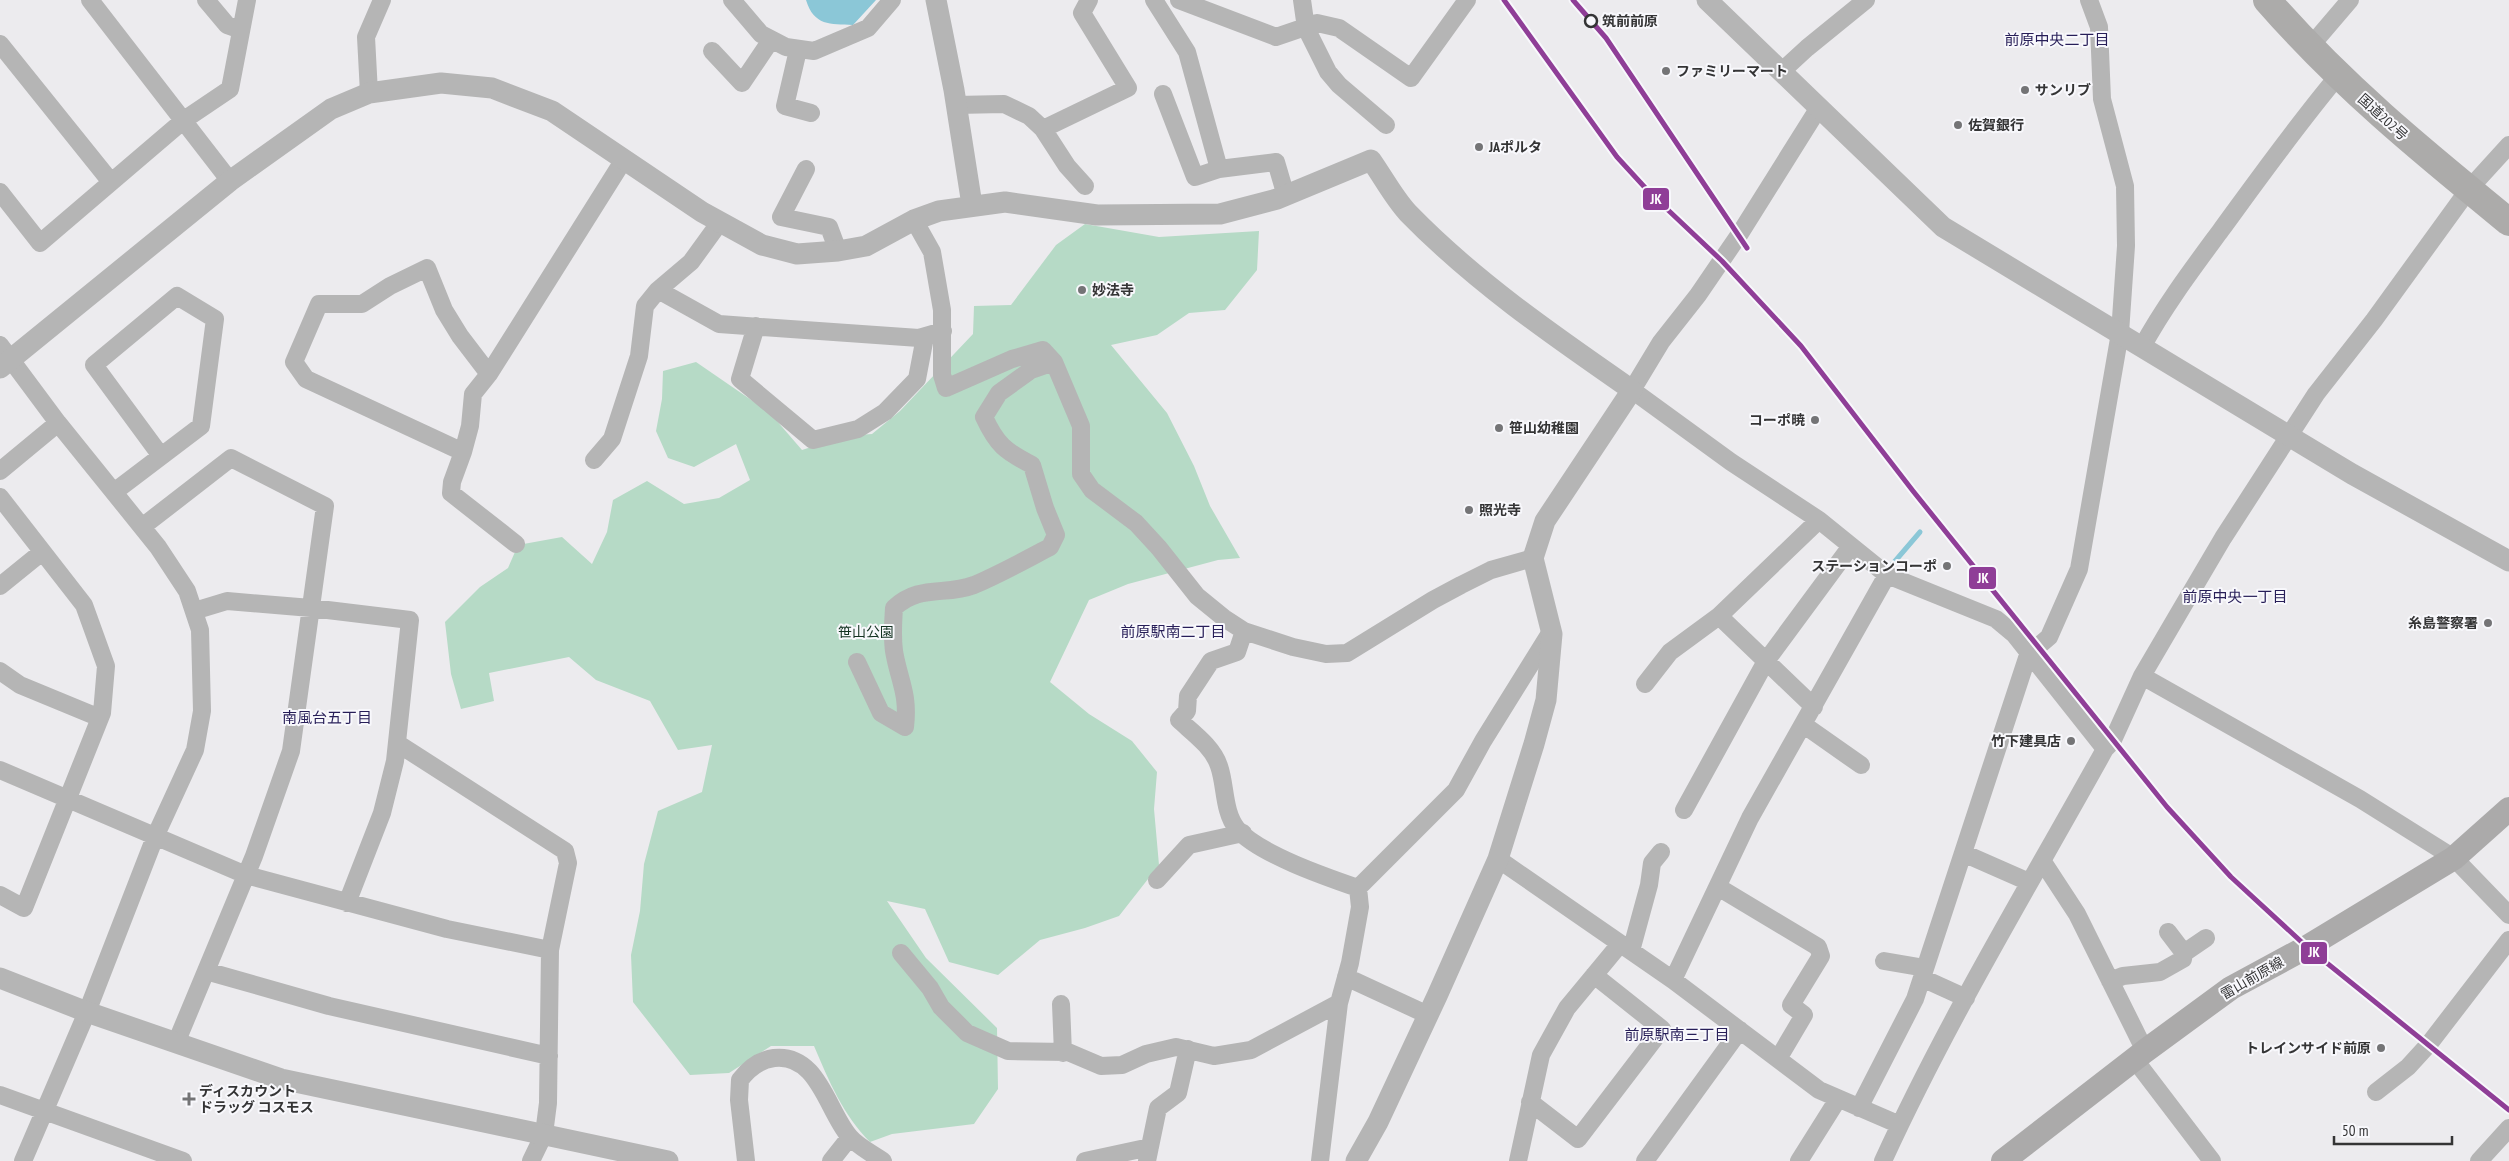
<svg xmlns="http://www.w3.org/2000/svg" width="2509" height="1161" font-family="'PT Sans Narrow','Noto Sans JP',sans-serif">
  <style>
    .forest { fill: #b6dac6 }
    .water { fill: #8bc7d7 }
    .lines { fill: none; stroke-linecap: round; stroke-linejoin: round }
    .stream { stroke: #8bc7d7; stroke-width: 5 }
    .minor { stroke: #b5b5b5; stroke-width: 18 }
    .tertiary { stroke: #b5b5b5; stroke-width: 21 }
    .secondary { stroke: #abaaaa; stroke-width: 24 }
    .trunk { stroke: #acabaa; stroke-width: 28 }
    .rail-1-casing { stroke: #f8f8fc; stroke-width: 9 }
    .rail-1 { stroke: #8f3e97; stroke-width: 5 }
    .stop-dot { fill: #f8f8fc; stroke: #343435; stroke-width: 2.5 }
    .poi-dot { fill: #747476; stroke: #f8f8fc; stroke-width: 2 }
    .labels { text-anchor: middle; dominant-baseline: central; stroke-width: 4; stroke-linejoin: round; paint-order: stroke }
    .stop-label { font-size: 14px; font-weight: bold; fill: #343435; stroke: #f8f8fc; text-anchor: start }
    .poi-label { font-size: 14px; font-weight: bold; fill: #343435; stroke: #f8f8fc; text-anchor: start }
    .street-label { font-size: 14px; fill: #343435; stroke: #f8f8fc }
    .park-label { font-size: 14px; fill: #133221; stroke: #f8f8fc }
    .neighbourhood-label { font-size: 15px; fill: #271e58; stroke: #f8f8fc }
    .line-badge { stroke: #f8f8fc; stroke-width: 2 }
    .badge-label { font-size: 14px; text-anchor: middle; font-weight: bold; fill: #fff }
  </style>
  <rect width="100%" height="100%" fill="#ecebee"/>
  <path class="forest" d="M1085 224 1159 237 1259 231 1257 270 1225 310 1189 313 1157 335 1111 345 1167 413 1194 466 1210 506 1240 558 1218 560 1128 584 1089 600 1050 682 1089 714 1132 741 1157 772 1154 809 1159 865 1119 916 1085 928 1040 940 998 975 949 962 925 909 887 901 926 958 997 1028 998 1089 974 1124 892 1134 870 1142C843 1115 829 1081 814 1046H771L729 1073 690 1075 633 1002 631 955 640 911 644 864 658 811 702 792 712 745 678 750 650 701 596 680 569 657 489 673 494 701 461 709 451 674 445 622 480 587 508 568 518 545 562 537 592 564 607 532 613 500 647 481 684 504 719 498 750 480 736 444 694 467 668 458 656 431 662 399 663 371 696 362 770 413 802 450 845 436 872 434 900 411 973 334 974 306 1011 305 1056 245Z"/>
  <path class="water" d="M806 0H876L853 25C830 24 814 26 806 0Z"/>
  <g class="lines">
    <path class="stream" d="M1890 567 1920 532"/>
    <path class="minor" d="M90 0 230 181
      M206 0 227 25 241 30
      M732 0 761 34 786 47 814 51 868 28 892 0
      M1154 0 1187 52 1219 169 1276 162 1286 196
      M1179 0 1276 37 1317 23 1339 28 1411 78 1467 0
      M1302 0 1306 28 1328 72 1339 85 1386 125
      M0 44 111 182
      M2309 48 2350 0
      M798 50 785 106 811 113
      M712 51 742 83 771 40
      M1781 72 1807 48 1866 0
      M369 93 366 37 382 0
      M1163 94 1195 177 1219 169
      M956 105 1004 104 1029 116 1043 129 1067 166 1085 186
      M1818 109 1739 235 1698 295 1661 342 1632 390 1731 462 1819 520 1887 575 1996 619 2014 634 2105 749
      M1043 129 1128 88 1082 13 1089 0
      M806 169 781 217 829 227 838 251
      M0 192 40 243 184 120 230 89 247 0
      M914 220 932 252 942 310V375L946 388 1012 359 1043 350 1054 362 1081 426V474L1092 490 1136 523 1159 548 1197 596 1224 618 1244 631 1293 647 1326 654 1347 653 1433 600 1461 585 1491 570 1533 558
      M658 290 691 262 720 222
      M756 326 740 379 813 440 858 429 885 412 917 379 925 337
      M0 345 58 423 158 547 187 591 200 630 202 711 195 750 155 837 87 1012 23 1161
      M2142 347C2165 305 2193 268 2221 230 2259 178 2296 126 2338 76
      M489 374 473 394 470 426 463 452 306 379 294 362 319 304H362L390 286 427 268 444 310 460 336 489 374 623 161
      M463 452 452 482 451 493 516 544
      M594 460 612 439 639 356 645 306 658 290 719 324 919 338 943 331
      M0 471 58 423
      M114 492 201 426 215 319 177 296 94 365 161 456
      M0 497 84 605 106 666 102 713 24 908 0 895
      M142 527 231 458 325 506 291 751 254 856 176 1043
      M0 586 42 552
      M194 611 227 601 311 608 410 620 395 761 382 813 347 903
      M1244 631 1237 652 1211 661 1188 696 1187 711 1179 720C1193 733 1213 747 1219 766 1226 786 1223 811 1237 829 1259 854 1326 877 1358 888
      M857 662 881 713 905 727C909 693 899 681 894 651 892 636 893 622 894 608 919 584 945 596 974 585 1000 574 1025 560 1050 547L1056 535 1045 508 1032 465C1005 451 997 445 984 417L999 393 1031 370 1054 362
      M0 671 20 685 100 718
      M2142 676 2360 799 2454 858 2509 915
      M1645 684 1670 652 1719 616
      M1814 707 1719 616 1819 520
      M1804 725 1861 765
      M397 743 565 851 568 863 550 950 548 1103 544 1134 531 1161
      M0 770 246 875 447 929 550 950
      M1684 810 1766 661 1851 546
      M1963 853 2029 882
      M1498 859 1673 980 1819 1090 1900 1125
      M2043 862 2077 914 2145 1051
      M1157 880 1189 845 1243 833
      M1718 887 1818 947 1821 956 1791 1005 1804 1015 1778 1059
      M1358 888 1456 790 1483 741 1552 630
      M1631 951 1649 885 1652 863 1661 852
      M901 953 930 988 941 1007 967 1033 1008 1051 1068 1052 1101 1066 1122 1065 1146 1054 1176 1047 1214 1056 1251 1050 1339 1003
      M2184 953 2206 938
      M1884 961 1925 968
      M206 971 329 1006 549 1056
      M1346 977 1428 1015
      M1922 978 1966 998
      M1673 980 1750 818 1887 575
      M2110 981 2123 976 2160 972 2183 959 2184 953 2168 932
      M1061 1004 1063 1053
      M2135 1060 2212 1161
      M2376 1092 2408 1067 2429 1044 2509 940
      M0 1095 183 1161
      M1530 1102 1578 1139 1662 1029 1594 975
      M1859 1108 1915 999 2028 655 2049 637 2079 569 2120 333 2126 246 2125 186 2102 99 2099 27 2089 0
      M746 1161 739 1100 740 1080C749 1068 759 1060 774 1058 818 1053 827 1110 849 1136 857 1146 873 1154 883 1161
      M831 1161 850 1137
      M1085 1161 1150 1147
      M1147 1161 1158 1108 1178 1093 1188 1049
      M1320 1161 1339 1003 1350 963 1360 907 1358 888
      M1518 1161 1541 1055 1567 1008 1620 944
      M1645 1161 1740 1030
      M1799 1161 1838 1099
      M1883 1161C1948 1019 2029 886 2105 749L2112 742 2142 676 2183 606 2223 538 2316 394 2374 320 2469 189 2509 145
      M2479 1161 2509 1128"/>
    <path class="tertiary" d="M936 0 954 90 972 205
      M1707 0 1943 227 2352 474 2509 561
      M0 368 230 181 331 109 369 93 441 83 492 88 552 111 702 212 762 245 797 254 838 251 866 246 914 220 939 211 1005 202 1097 215 1220 214 1277 199 1371 160C1383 177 1394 198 1408 213 1474 281 1554 336 1632 390L1545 521 1533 558 1552 634 1546 700 1534 744 1498 859 1437 996 1378 1122 1356 1161
      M0 978 87 1012 281 1079 668 1161"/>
    <path class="secondary" d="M2003 1161 2145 1051 2231 988 2307 947 2454 858 2509 809"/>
    <path class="trunk" d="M2267 0C2342 86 2422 151 2509 222"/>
    <defs>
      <path id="rail-1" d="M1504 0 1617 157 1650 193 1722 261 1801 346 1913 491 2167 807 2231 877 2307 947 2509 1110
        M1573 0 1606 38 1747 248"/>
    </defs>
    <use href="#rail-1" class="rail-1-casing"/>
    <use href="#rail-1" class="rail-1"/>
  </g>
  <circle class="stop-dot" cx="1591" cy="21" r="6"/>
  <g class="poi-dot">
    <circle cx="1666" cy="71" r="5"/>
    <circle cx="2025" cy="90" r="5"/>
    <circle cx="1958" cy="125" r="5"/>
    <circle cx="1479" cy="147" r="5"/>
    <circle cx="1082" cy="290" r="5"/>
    <circle cx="1815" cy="420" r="5"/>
    <circle cx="1499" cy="428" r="5"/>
    <circle cx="1469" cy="510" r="5"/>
    <circle cx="1947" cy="566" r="5"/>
    <circle cx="2488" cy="623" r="5"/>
    <circle cx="2071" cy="741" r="5"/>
    <circle cx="2381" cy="1048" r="5"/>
    <path d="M186.5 1091.5h5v5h5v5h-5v5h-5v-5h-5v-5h5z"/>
  </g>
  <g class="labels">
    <g class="stop-label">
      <text x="1602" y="21">筑前前原</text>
    </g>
    <g class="poi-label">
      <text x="1676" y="71">ファミリーマート</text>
      <text x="2035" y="90">サンリブ</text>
      <text x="1968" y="125">佐賀銀行</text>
      <text x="1489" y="147">JAポルタ</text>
      <text x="1092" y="290">妙法寺</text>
      <text x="1805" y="420" text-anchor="end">コーポ暁</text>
      <text x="1509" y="428">笹山幼稚園</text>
      <text x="1479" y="510">照光寺</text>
      <text x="1937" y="566" text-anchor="end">ステーションコーポ</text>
      <text x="2478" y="623" text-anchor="end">糸島警察署</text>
      <text x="2061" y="741" text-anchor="end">竹下建具店</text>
      <text x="2371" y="1048" text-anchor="end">トレインサイド前原</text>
      <text x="199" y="1091">ディスカウント<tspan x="199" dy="16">ドラッグ コスモス</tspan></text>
    </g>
    <g class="street-label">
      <text transform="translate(2383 117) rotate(42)">国道202号</text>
      <text transform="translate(2252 978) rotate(-30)">雷山前原線</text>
    </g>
    <g class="park-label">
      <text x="866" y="632">笹山公園</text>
    </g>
    <g class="neighbourhood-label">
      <text x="2057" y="39">前原中央二丁目</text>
      <text x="2235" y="596">前原中央一丁目</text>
      <text x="1173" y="631">前原駅南二丁目</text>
      <text x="327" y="717">南風台五丁目</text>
      <text x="1677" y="1034">前原駅南三丁目</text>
    </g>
  </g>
  <g class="line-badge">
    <rect x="1642" y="187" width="28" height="24" rx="5" fill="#8f3e97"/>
    <rect x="1968" y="566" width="29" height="24" rx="5" fill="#8f3e97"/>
    <rect x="2300" y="941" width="28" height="24" rx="5" fill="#8f3e97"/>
  </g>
  <g class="badge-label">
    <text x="1656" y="204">JK</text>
    <text x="1983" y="583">JK</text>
    <text x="2314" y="957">JK</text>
  </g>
  <path d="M2334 1136v8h118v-8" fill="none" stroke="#343435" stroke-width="2.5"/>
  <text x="2342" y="1136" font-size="15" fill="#343435" stroke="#f8f8fc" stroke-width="4" paint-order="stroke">50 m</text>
</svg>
